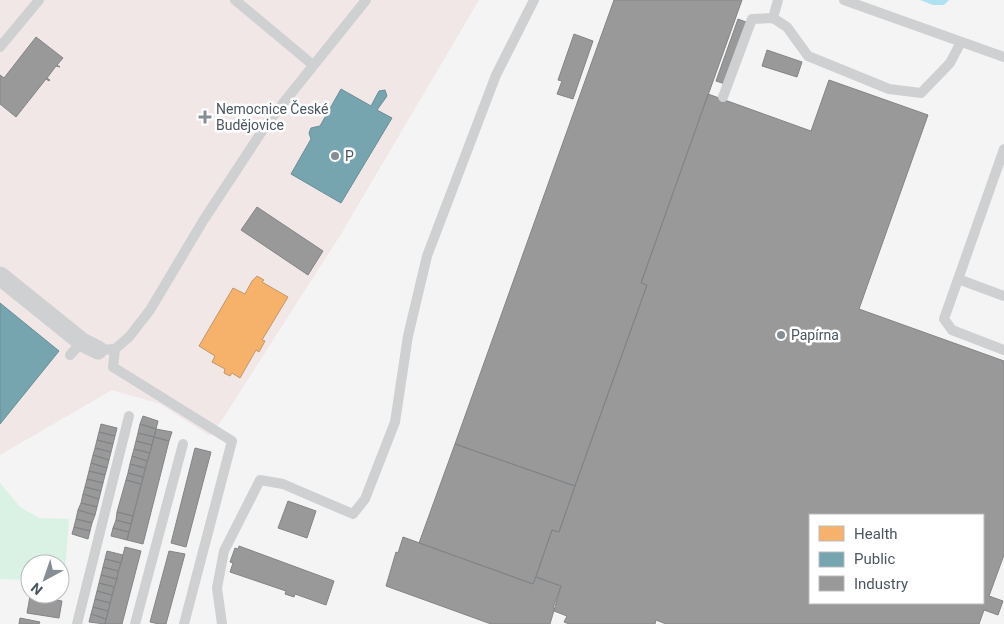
<svg xmlns="http://www.w3.org/2000/svg" width="1004" height="624" font-family="Roboto,sans-serif">
  <style>
    .medical { fill: #f1e7e6 }
    .green { fill: #d9f2e3 }
    .water { fill: #aee2f0 }
    .health { fill: #f6b26b; stroke: #c29668 }
    .public { fill: #76a5af; stroke: #698d98 }
    .industry { fill: #999; stroke: #818588; fill-rule: evenodd }
    .lines { fill: none; stroke-linecap: round; stroke-linejoin: round }
    .service { stroke: #ced0d2; stroke-width: 10 }
    .minor { stroke: #ced0d2; stroke-width: 19 }
    .poi-dot { fill: #868d94; stroke: #fff; stroke-width: 2 }
    .labels { text-anchor: middle; dominant-baseline: central; stroke-width: 5; stroke-linejoin: round; paint-order: stroke }
    .poi-label { font-size: 14px; fill: #4a5661; stroke: #fff; text-anchor: start }
  </style>
  <rect width="100%" height="100%" fill="#f4f4f4"/>
  <path class="medical" d="M0 0H479L341 234 224 417 210 436 160 404 112 390 0 455Z"/>
  <path class="green" d="M0 483 20 507 39 518 69 519 64 581H60V564H30V580L0 579Z"/>
  <path class="water" d="M920 0H949L944 5H933Z"/>
  <path class="health" d="M257 276 264 280 262 282 288 297 262 340 265 341 259 352 256 350 240 378 232 373 230 376 224 373 225 369 212 362 215 356 199 346 233 288 245 294 252 281Z"/>
  <path class="public" d="M341 89 371 106 379 91 385 90 387 96 377 110 392 118 341 203 291 174 311 139 309 133 311 128 320 126Z
    M0 303 59 351 0 424Z"/>
  <path class="industry" d="M614 0H742L641 283 647 285 575 486 455 444Z
    M738 19 746 22 725 84 716 81Z
    M574 34 593 41 573 99 557 94 562 81 558 80Z
    M36 37 63 58 57 65 60 67 56 66 47 78 50 80 49 81 46 79 16 117 0 104V75L4 78Z
    M767 50 802 62 797 77 762 66Z
    M829 80 928 115 859 309 1004 361V555L989 596 1003 601 998 615 984 610 979 624H666L656 620 655 624H569L564 622 567 616 554 611 555 609 553 608 561 586 536 577 552 530 559 532 575 486 647 285 641 283 708 94 811 131ZM810 515H983V603H810Z
    M257 207 323 251 308 275 241 230Z
    M143 416 158 421 156 429 140 424Z
    M101 424 117 428 115 436 99 432Z
    M140 424 156 429 154 437 138 433Z
    M156 429 172 432 169 441 154 437Z
    M99 432 115 436 113 444 97 440Z
    M138 433 154 437 152 445 136 441Z
    M154 437 169 441 143 544 127 540Z
    M97 440 113 444 111 452 95 448Z
    M136 441 152 445 150 453 134 449Z
    M455 444 575 486 559 532 552 530 533 584 419 543Z
    M95 448 111 452 109 460 93 455Z
    M195 448 211 452 186 547 171 543Z
    M134 449 150 453 147 461 132 456Z
    M93 455 109 460 107 468 91 463Z
    M132 456 147 461 145 468 130 464Z
    M91 463 107 468 105 475 89 471Z
    M130 464 145 468 143 477 128 473Z
    M89 471 105 475 103 483 87 479Z
    M128 473 143 477 141 484 126 480Z
    M87 479 103 483 101 491 85 487Z
    M126 480 141 484 133 516 117 512Z
    M85 487 101 491 99 499 83 494Z
    M83 494 99 499 97 507 81 503Z
    M288 501 316 511 307 538 278 528Z
    M81 503 97 507 95 515 78 510Z
    M78 510 95 515 92 523 76 519Z
    M117 512 133 516 131 524 116 520Z
    M76 519 92 523 90 531 74 527Z
    M116 520 131 524 129 532 113 528Z
    M74 527 90 531 88 539 72 534Z
    M113 528 129 532 127 540 111 536Z
    M403 537 533 584 536 577 561 586 550 624H491L386 586 396 552 398 553Z
    M239 546 334 581 326 605 295 594 294 597 285 594 286 591 230 572 233 563 230 562 235 548 238 549Z
    M125 547 141 551 122 624H105Z
    M107 551 123 555 121 563 105 559Z
    M169 551 185 554 166 624H159L150 622Z
    M105 559 121 563 118 571 103 567Z
    M103 567 118 571 117 579 101 575Z
    M101 575 117 579 114 587 99 583Z
    M99 583 114 587 112 595 97 591Z
    M97 591 112 595 110 603 95 599Z
    M30 596 62 601 59 618 27 613Z
    M95 599 110 603 108 611 93 607Z
    M93 607 108 611 106 619 91 614Z
    M91 614 106 619 105 624 89 622Z
    M20 618 40 622 39 624H19Z"/>
  <g class="lines">
    <path class="service" d="M235 0 313 65
      M844 0 1004 57
      M773 18 787 27 808 56 889 89 921 93 950 63 961 42
      M0 47 39 0
      M723 97 752 19 773 18 778 0
      M1004 149 944 319 952 330 1004 350
      M958 279 1004 296
      M115 349 113 367 232 441 184 624
      M98 350 115 349 129 337 150 310 203 221 268 122 366 0
      M70 355 82 342
      M77 624 129 416
      M135 624 183 444
      M222 624 217 588 224 551 260 480 283 484 353 514 365 499 395 422 408 336 427 256 496 75 534 0"/>
    <path class="minor" d="M0 276 82 342 98 350"/>
  </g>
  <g class="poi-dot">
    <path d="M202.5 109.5h5v5h5v5h-5v5h-5v-5h-5v-5h5z"/>
    <circle cx="335" cy="156" r="5"/>
    <circle cx="781" cy="335" r="5"/>
  </g>
  <g class="labels">
    <g class="poi-label">
      <text x="216" y="109">Nemocnice České<tspan x="216" dy="16">Budějovice</tspan></text>
      <text x="345" y="156">P</text>
      <text x="791" y="335">Papírna</text>
    </g>
  </g>
  <rect x="809" y="514" width="175" height="90" fill="#ffffff" stroke="#b7bbc0"/>
  <rect x="819" y="526" width="25" height="15" fill="#f6b26b" stroke="#b7bbc0"/>
  <text x="854" y="539" font-size="15" fill="#4a5661">Health</text>
  <rect x="819" y="552" width="25" height="15" fill="#76a5af" stroke="#b7bbc0"/>
  <text x="854" y="564" font-size="15" fill="#4a5661">Public</text>
  <rect x="819" y="576" width="25" height="15" fill="#999999" stroke="#b7bbc0"/>
  <text x="854" y="589" font-size="15" fill="#4a5661">Industry</text>
  <g transform="translate(45 579) rotate(220)"><circle r="24" fill="#ffffff" stroke="#b7bbc0"/>
  <path d="M0-4L9 19L0 12L-9 19Z" fill="#868d94"/>
  <text y="-8" font-size="14" font-weight="bold" text-anchor="middle" fill="#4a5661">N</text>
  </g>
</svg>
